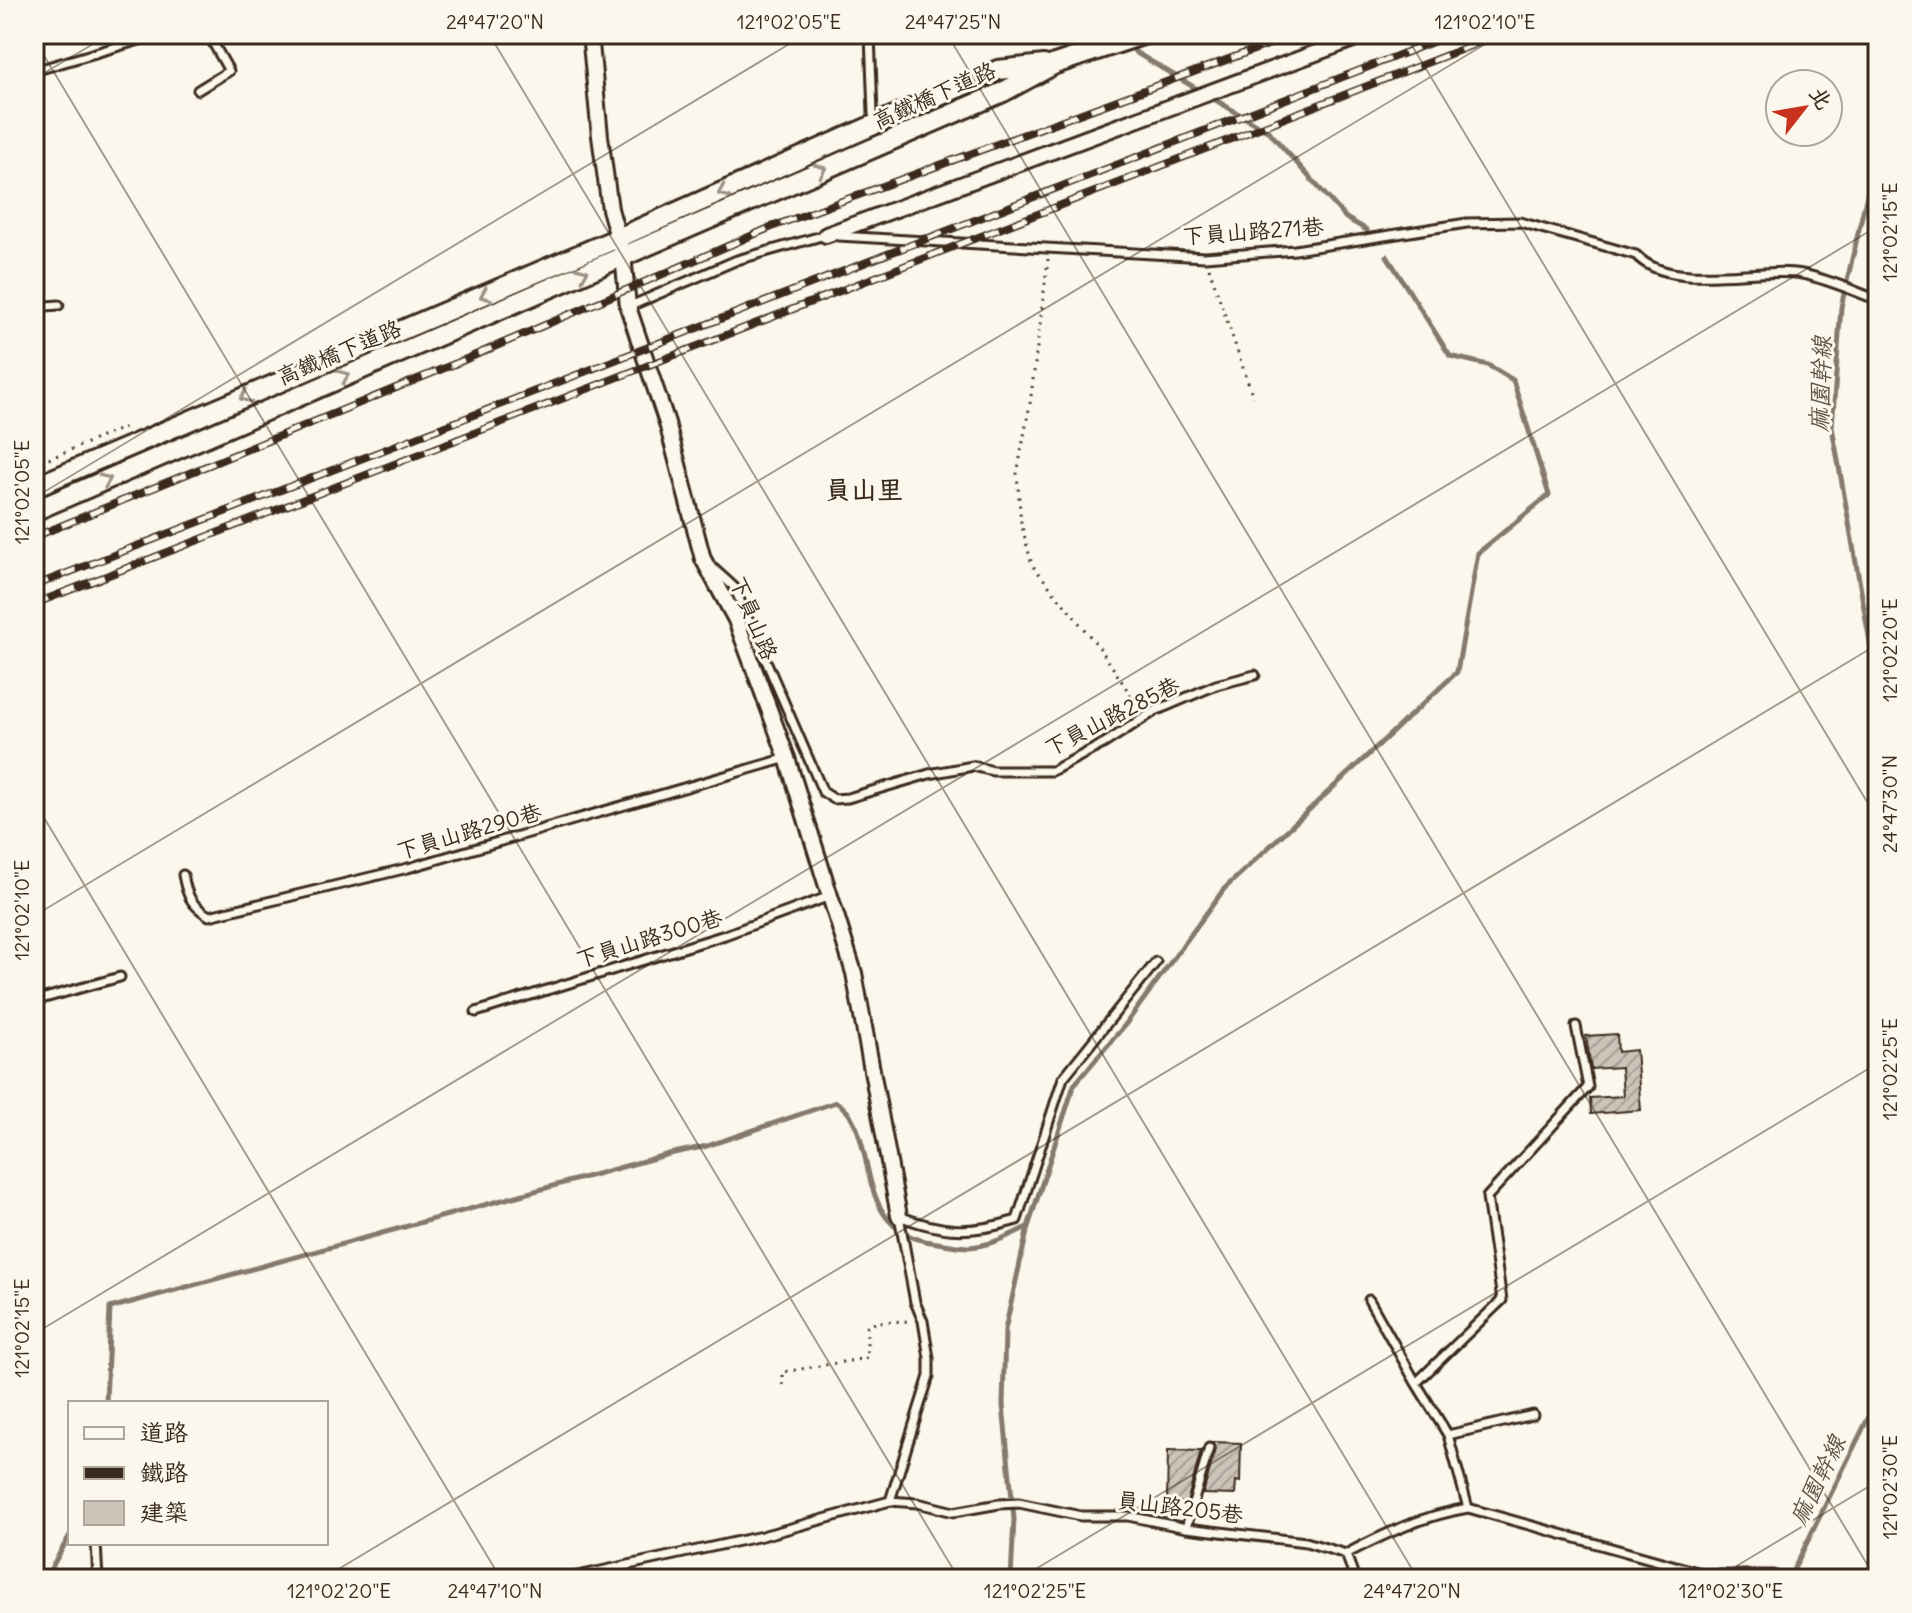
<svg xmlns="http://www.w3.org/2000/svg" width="1912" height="1613" font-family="Delius,'LXGW WenKai TC',sans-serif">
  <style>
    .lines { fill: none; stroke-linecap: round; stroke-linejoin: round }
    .stream { stroke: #85796d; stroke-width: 5 }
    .building { fill: url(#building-hatch); stroke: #3b2a1e; stroke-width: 2 }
    .service-casing { stroke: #3b2a1e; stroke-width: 13 }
    .minor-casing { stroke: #3b2a1e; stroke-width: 20 }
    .tertiary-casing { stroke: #3b2a1e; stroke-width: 24 }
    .path { stroke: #3b2a1e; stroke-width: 3; stroke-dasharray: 2 6; stroke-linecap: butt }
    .service { stroke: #fbf7ec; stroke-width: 7 }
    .minor { stroke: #fbf7ec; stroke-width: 14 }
    .tertiary { stroke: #fbf7ec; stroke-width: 18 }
    .rail-casing { stroke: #3b2a1e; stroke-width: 8 }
    .rail { stroke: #fbf7ec; stroke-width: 5; stroke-dasharray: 15; stroke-linecap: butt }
    .oneway { stroke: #9b9085 }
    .ticks { fill: none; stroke: #3b2a1e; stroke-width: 2; stroke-opacity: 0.45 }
    .labels { text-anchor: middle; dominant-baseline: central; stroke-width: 6; stroke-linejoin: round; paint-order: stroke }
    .street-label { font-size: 22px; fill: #3b2a1e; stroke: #fbf7ec }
    .water-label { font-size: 24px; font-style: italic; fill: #605246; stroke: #fbf7ec }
    .quarter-label { font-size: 26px; font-weight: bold; fill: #3b2a1e; stroke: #fbf7ec }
    .neatline { fill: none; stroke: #3b2a1e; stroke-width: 3 }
    .ticks-label { font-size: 20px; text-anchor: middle; fill: #3b2a1e }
  </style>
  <defs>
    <pattern id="building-hatch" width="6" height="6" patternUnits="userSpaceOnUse" patternTransform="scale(2)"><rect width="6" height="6" fill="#ccc4b9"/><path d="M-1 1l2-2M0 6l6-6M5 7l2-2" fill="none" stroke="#a79f96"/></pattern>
  </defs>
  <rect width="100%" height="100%" fill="#fbf7ec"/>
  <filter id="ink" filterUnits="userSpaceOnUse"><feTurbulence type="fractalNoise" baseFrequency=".0125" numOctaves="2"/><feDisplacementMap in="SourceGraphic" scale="16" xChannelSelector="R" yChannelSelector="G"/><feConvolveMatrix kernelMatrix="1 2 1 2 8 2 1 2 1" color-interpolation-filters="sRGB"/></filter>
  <g filter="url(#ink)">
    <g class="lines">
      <path class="stream" d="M1130 42 1135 52 1269 132 1346 218 1367 230
        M1878 147 1841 307 1832 427 1870 642 1878 670
        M106 1403 110 1308 669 1154 707 1146 836 1102C884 1130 845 1233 937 1243 947 1244 958 1247 968 1247 988 1247 1010 1235 1027 1227
        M45 1579 70 1535
        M1011 1579 1014 1519 1003 1405 1005 1330 1028 1227 1074 1085 1125 1025 1224 889 1457 672 1478 553 1549 495 1513 380 1488 365 1450 356 1387 256
        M1789 1579 1878 1398"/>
    </g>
    <path class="building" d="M1617 1034 1618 1052 1636 1050 1641 1110 1591 1114 1590 1098 1623 1096 1621 1067 1591 1069 1586 1036Z
      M1212 1442 1241 1443 1240 1482 1236 1481 1235 1495 1203 1494 1215 1450Z
      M1168 1450 1201 1451 1187 1503 1167 1502Z"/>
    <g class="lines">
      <defs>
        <path id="service" d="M870 34 873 114
          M34 71 160 34
          M198 90 229 71 208 34
          M838 236 1205 257 1295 250 1467 223 1520 222 1636 255C1670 292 1757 266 1802 274 1828 279 1854 291 1878 300
          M34 307 59 305
          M628 307 737 260 825 235
          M713 568 734 587 823 792 834 799 848 798 929 774 973 766 993 771H1052L1103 744 1155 711 1216 685 1255 675
          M183 875C187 896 191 905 209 916L408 868 787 758
          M34 1001 120 977
          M476 1012 725 935 830 896
          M899 1216C943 1233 971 1234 1017 1220L1063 1078 1156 962
          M1369 1300 1416 1383
          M1448 1435 1533 1415
          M890 1501 929 1376V1358L923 1321 915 1302 899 1216
          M1468 1508 1448 1435 1416 1383 1502 1300 1487 1197 1588 1087 1576 1026
          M1186 1528 1209 1448
          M96 1543 98 1579
          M1346 1554 1355 1579
          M564 1579 762 1536 890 1501 917 1503 954 1512 999 1504 1019 1503 1081 1516H1128L1186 1528 1306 1542 1346 1554C1384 1534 1425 1515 1468 1508L1708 1575H1773L1783 1579
          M1868 1579H1878"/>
        <path id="minor" d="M590 34 600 136 610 209 623 255 628 307 667 423 703 559 736 620 787 758 854 973 899 1216
          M826 235 1367 34"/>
        <path id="tertiary" d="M34 487 618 238 998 70 1044 65
          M34 511 1003 92 1055 64 1145 34"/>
      </defs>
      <use href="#service" class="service-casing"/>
      <use href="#minor" class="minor-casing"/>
      <use href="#tertiary" class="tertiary-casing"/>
      <path class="path" d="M1043 47 1084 34
        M1048 259 1030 404 1017 474 1021 523 1032 565 1102 651 1139 708
        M1209 268 1253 397
        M34 465 130 425
        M783 1385V1372L867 1358V1327L877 1322 911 1321"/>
      <use href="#service" class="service"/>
      <use href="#minor" class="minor"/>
      <use href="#tertiary" class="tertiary"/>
      <defs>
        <path id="rail" d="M34 537 464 360 774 226 1297 34
          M34 586 1453 34
          M34 604 1501 34"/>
      </defs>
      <use href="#rail" class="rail-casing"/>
      <use href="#rail" class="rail"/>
    </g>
    <defs><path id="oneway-chevron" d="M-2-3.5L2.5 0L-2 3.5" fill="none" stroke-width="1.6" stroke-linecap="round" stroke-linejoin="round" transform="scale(2)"/></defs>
    <g class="oneway">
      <use href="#oneway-chevron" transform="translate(821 170) rotate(-23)"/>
      <use href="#oneway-chevron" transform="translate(723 192) rotate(156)"/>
      <use href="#oneway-chevron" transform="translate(583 273) rotate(-23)"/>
      <use href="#oneway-chevron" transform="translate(485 295) rotate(157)"/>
      <use href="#oneway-chevron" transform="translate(344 376) rotate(-23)"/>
      <use href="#oneway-chevron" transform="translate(245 397) rotate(157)"/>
      <use href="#oneway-chevron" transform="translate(106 480) rotate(-23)"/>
    </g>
  </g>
  <path class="ticks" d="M489 34 1418 1579M947 34 1876 1579M1405 34 1878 820M1864 34 1878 58M34 39 959 1579M34 79 110 34M34 498 806 34M34 801 501 1579M34 916 1502 34M34 1334 1878 226M34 1564 43 1579M322 1579 1878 644M1019 1579 1878 1063M1715 1579 1878 1481"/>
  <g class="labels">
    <g class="street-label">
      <text transform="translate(934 95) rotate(-24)">高鐵橋下道路</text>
      <text transform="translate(1253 231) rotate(-4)">下員山路271巷</text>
      <text transform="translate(339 352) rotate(-23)">高鐵橋下道路</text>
      <text transform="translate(754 618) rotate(67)">下員山路</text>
      <text transform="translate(1112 716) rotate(-27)">下員山路285巷</text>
      <text transform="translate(469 831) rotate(-16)">下員山路290巷</text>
      <text transform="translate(649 938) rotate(-17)">下員山路300巷</text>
      <text transform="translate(1180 1507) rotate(7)">員山路205巷</text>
    </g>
    <g class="water-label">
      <text transform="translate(1820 384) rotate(-88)">麻園幹線</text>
      <text transform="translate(1817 1480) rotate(-64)">麻園幹線</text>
    </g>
    <g class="quarter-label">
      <text x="864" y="489">員山里</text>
    </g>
  </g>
  <rect width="1912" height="1613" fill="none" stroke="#fbf7ec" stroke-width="88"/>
  <rect x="68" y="1401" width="260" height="144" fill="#fbf7ec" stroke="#aea59a" stroke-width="2"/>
  <rect x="84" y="1427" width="40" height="12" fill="#fbf7ec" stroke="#aea59a" stroke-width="2"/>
  <text x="140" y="1441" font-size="24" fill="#3b2a1e">道路</text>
  <rect x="84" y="1467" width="40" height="12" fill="#3b2a1e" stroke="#aea59a" stroke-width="2"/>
  <text x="140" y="1481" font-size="24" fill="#3b2a1e">鐵路</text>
  <rect x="84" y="1501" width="40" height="24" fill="#ccc4b9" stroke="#aea59a" stroke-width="2"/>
  <text x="140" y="1521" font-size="24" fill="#3b2a1e">建築</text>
  <g transform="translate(1804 108) rotate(59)"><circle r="38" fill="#fbf7ec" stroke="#aea59a" stroke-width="2"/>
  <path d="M0-6L14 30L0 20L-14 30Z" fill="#c8321e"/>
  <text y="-12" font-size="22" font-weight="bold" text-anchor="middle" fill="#3b2a1e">北</text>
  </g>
  <rect x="44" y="44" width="1824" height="1525" class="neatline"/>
  <g class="ticks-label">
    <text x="495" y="29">24°47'20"N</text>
    <text x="789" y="29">121°02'05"E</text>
    <text x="953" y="29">24°47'25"N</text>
    <text x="1485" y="29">121°02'10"E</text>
    <text transform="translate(1890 232) rotate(-90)" y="7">121°02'15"E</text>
    <text transform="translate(22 492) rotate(-90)" y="7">121°02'05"E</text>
    <text transform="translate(1890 650) rotate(-90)" y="7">121°02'20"E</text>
    <text transform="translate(1890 804) rotate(-90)" y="7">24°47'30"N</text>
    <text transform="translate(22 910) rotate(-90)" y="7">121°02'10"E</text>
    <text transform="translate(1890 1069) rotate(-90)" y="7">121°02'25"E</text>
    <text transform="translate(22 1328) rotate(-90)" y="7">121°02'15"E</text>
    <text transform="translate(1890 1487) rotate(-90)" y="7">121°02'30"E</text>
    <text x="339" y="1598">121°02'20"E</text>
    <text x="495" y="1598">24°47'10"N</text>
    <text x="1035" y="1598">121°02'25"E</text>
    <text x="1412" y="1598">24°47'20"N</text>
    <text x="1731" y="1598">121°02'30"E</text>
  </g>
</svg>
